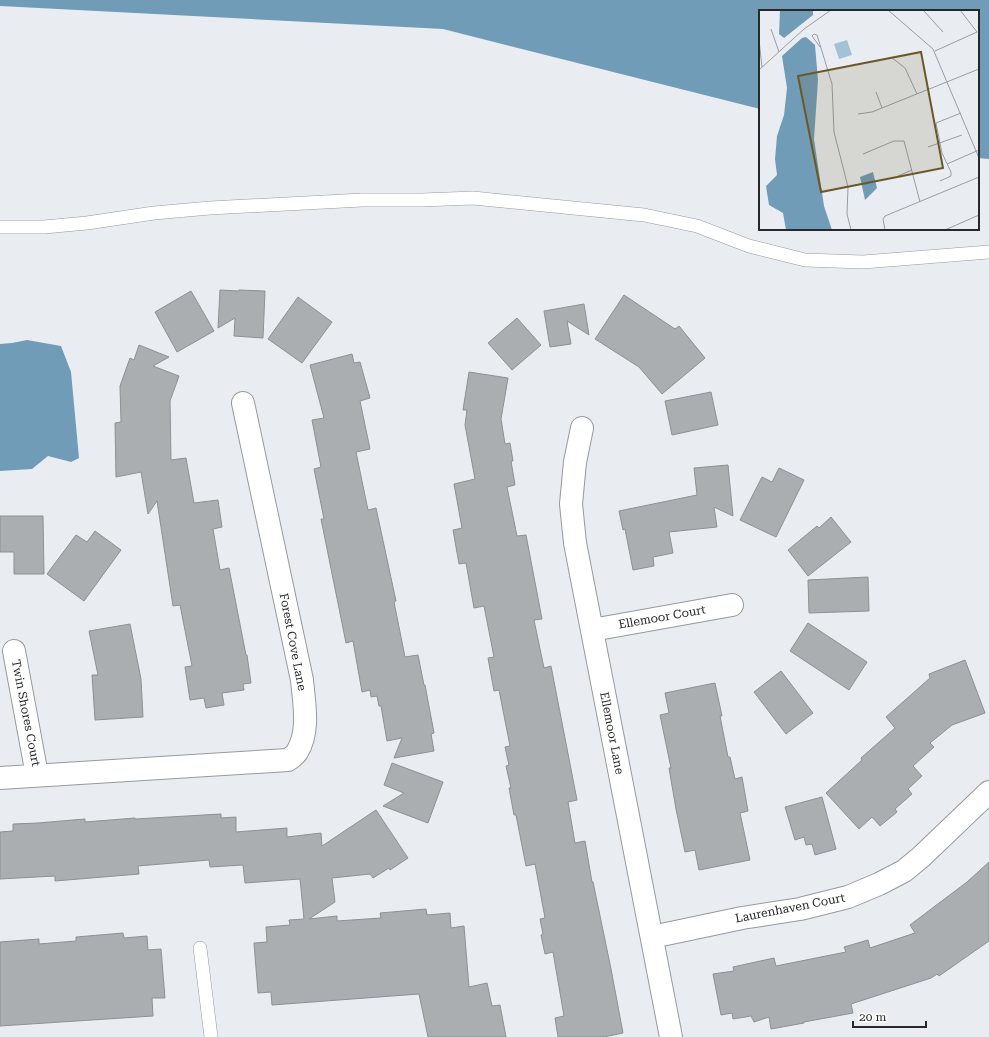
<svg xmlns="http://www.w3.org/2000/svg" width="989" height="1037" font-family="'Roboto Serif',serif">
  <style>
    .water { fill: #719cb7 }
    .building { fill: #aaaeb1; stroke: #8d9194 }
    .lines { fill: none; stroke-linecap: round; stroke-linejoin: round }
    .lane-casing { stroke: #969a9d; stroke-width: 14 }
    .street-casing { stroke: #969a9d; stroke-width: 24 }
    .lane { stroke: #fff; stroke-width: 13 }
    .street { stroke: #fff; stroke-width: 22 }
    .labels { text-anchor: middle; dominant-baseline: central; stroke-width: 3; stroke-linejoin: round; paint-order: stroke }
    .street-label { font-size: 12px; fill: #262829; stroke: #fff }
    .inset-road { fill: none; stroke: #9b9ea1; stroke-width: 1 }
    .view { fill: #6c5826; fill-opacity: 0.15; stroke: #6c5826; stroke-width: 2 }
    .inset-edge { fill: none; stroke: #262829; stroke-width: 2 }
  </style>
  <rect width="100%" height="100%" fill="#e9edf1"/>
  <path class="water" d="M0 0H989V159L978 158V11H760V109L443 29 0 6Z
    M27 340 61 346 71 372 79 458 71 462 48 456 32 469 0 471V344L12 343Z"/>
  <path class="building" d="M220 290 239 291V290L265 291 263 338 234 336 235 318 218 328Z
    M191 291 214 331 177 352 155 312Z
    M624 295 675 329 679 326 705 358 662 394 639 367 595 339Z
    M298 297 332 322 302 363 268 339Z
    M584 304 589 335 567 321 571 344 550 347 544 311Z
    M517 318 541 345 512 370 488 343Z
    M139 345 169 357 153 366 179 376 170 401 171 460 186 458 194 503 218 500 222 527 213 529 220 570 229 568 246 655H247L251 683 243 684 244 690 222 693 224 705 206 708 204 698 190 700 185 667 192 666 180 605 173 606 157 501 148 514 141 472 116 477 115 423 121 422 120 386 130 358 134 360Z
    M352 354 354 363 360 362 370 398 360 401 370 449 356 452 368 510 376 508 396 601 394 602 405 657 418 655 424 685H425L434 733 431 734 434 751 394 758 402 738 387 741 381 706H379L377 696 371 697 370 690 362 692 353 641 346 643 321 519H324L314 469 321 467 312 420 324 418 310 365Z
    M469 372 508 378 501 419 505 444 510 443 513 461H511L515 485 507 487 517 536 526 535 542 619 534 620 544 668 551 666 577 800 568 802 575 843 585 841 592 882H593L611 969 623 1033 604 1037H558L555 1018 564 1016 553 952 545 954 541 935 543 934 540 919 545 918 535 864 526 866 516 815H514L509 788H511L506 766 509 765 505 747 510 746 499 690 494 691 488 658 494 657 484 606 474 608 466 563 459 564 453 530 462 528 454 484 475 479 465 425 467 410H463Z
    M711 392 718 425 672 435 665 401Z
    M728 465 733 516 714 507 717 527 669 532 673 553 653 557 654 566 633 570 625 529 623 530 619 511 697 495 694 468Z
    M779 468 804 480 776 537 740 520 762 477 772 482Z
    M0 516H43L44 574H14V552H0Z
    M831 517 851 542 808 576 788 550 817 526 819 528Z
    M95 531 121 550 84 601 47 574 76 535 87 542Z
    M868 577 869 611 809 613 808 580Z
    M808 623 867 662 849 690 790 651Z
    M130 624 141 679 143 717 95 720 92 675H98L89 631Z
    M965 660 985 713 952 725 930 743 934 747 913 766 922 776 908 789 912 794 895 809 897 812 880 826 872 817 859 829 826 793 862 760 861 758 895 728 886 717 930 678 929 674Z
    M781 671 813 713 786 734 754 692Z
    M715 683 722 716H720L728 757H730L735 779 742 777 748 811 740 813 750 860 699 870 695 850 685 852 676 809 669 768H671L660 715 669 713 665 693Z
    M392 763 443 782 428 823 383 806 404 793 384 785Z
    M822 797 836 849 815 855 812 844 806 845 804 837 795 840 785 807Z
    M376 810 408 858 390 870 389 868 373 878 370 874 332 878 335 902 309 919 337 916V921L381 918 380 913 426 909 427 915 450 913 451 928 464 926 469 987 487 983 492 1006 500 1005 506 1037H428L419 994 272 1005 271 992 258 993 254 943 267 942 266 927 290 925 289 920 304 919 300 879 245 883 243 865 210 867 209 860 138 866 139 874 55 881V876L0 879V832L13 831V824L38 823 85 819V822L135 818V819L221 814V818L236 817V832L287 828V837L321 833 322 846Z
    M989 862V941L939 976 937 974 931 978 851 1004 853 1013 804 1022V1023L771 1029 769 1017 754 1022 751 1016 733 1019 732 1013 721 1015 713 974 734 971 733 967 774 958 776 966 846 952 844 947 868 940 870 948 915 933 910 925 967 882Z
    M123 933 124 938 147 936 148 950 161 949 165 998H152L153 1016 0 1026V942L39 939V944L76 941V937Z"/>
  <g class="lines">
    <defs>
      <path id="lane" d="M0 227H44L87 223 154 213 210 208 362 200H422L473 198 644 215 697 226 749 246 805 260 863 262 989 252
        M200 948 211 1037"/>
      <path id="street" d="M582 428 575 462 571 504 575 543 671 1037
        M592 630 732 605
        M14 651 37 775
        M0 778 288 760C291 758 295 755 297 752 310 731 304 703 302 680L243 403
        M652 937 742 918 800 909 848 897 879 884 904 871 921 857 989 792"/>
    </defs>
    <use href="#lane" class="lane-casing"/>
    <use href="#street" class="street-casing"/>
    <use href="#lane" class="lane"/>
    <use href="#street" class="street"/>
  </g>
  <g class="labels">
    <g class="street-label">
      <text transform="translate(662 617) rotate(-10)">Ellemoor Court</text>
      <text transform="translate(293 642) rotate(79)">Forest Cove Lane</text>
      <text transform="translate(26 713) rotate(79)">Twin Shores Court</text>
      <text transform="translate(612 733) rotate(79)">Ellemoor Lane</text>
      <text transform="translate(790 908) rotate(-11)">Laurenhaven Court</text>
    </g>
  </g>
  <g transform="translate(759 10)">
    <rect width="220" height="220" fill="#e9edf1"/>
    <path d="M88 30 93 45 80 49 75 34Z" fill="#a4c2d6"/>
    <path d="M21 0H54V5L25 28 20 24ZM47 27 56 35 59 70 55 129 65 196 73 220H27L24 203 10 195 7 176 18 165 16 149 18 126 25 105 28 78 23 46 43 28ZM114 162 118 178 106 190 101 167Z" fill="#719cb7"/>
    <path class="inset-road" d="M129 0 174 39 220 148M164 0 184 22M12 19 20 42M0 30 3 57M61 37 53 26 55 24 58 25 73 74 75 122 89 177 88 204 92 220M176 41 218 22 201 0M132 47 146 58 158 84M0 60 45 19 72 0M117 82 123 98M99 104 113 102 220 59M169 137 203 125M104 144 135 131H145L161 192M188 154 220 140M139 166 153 160M181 171 192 166V162L183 143 177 113 202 103M126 220 124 209 126 206 220 167M186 220 220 205"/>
    <path class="view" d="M162 42 184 158 62 182 39 66Z"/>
    <rect width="220" height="220" class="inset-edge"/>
  </g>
  <path d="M853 1021v6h73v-6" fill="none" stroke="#262829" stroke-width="2"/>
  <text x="859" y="1021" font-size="12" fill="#262829" stroke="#ffffff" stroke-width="3" paint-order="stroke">20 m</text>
</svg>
